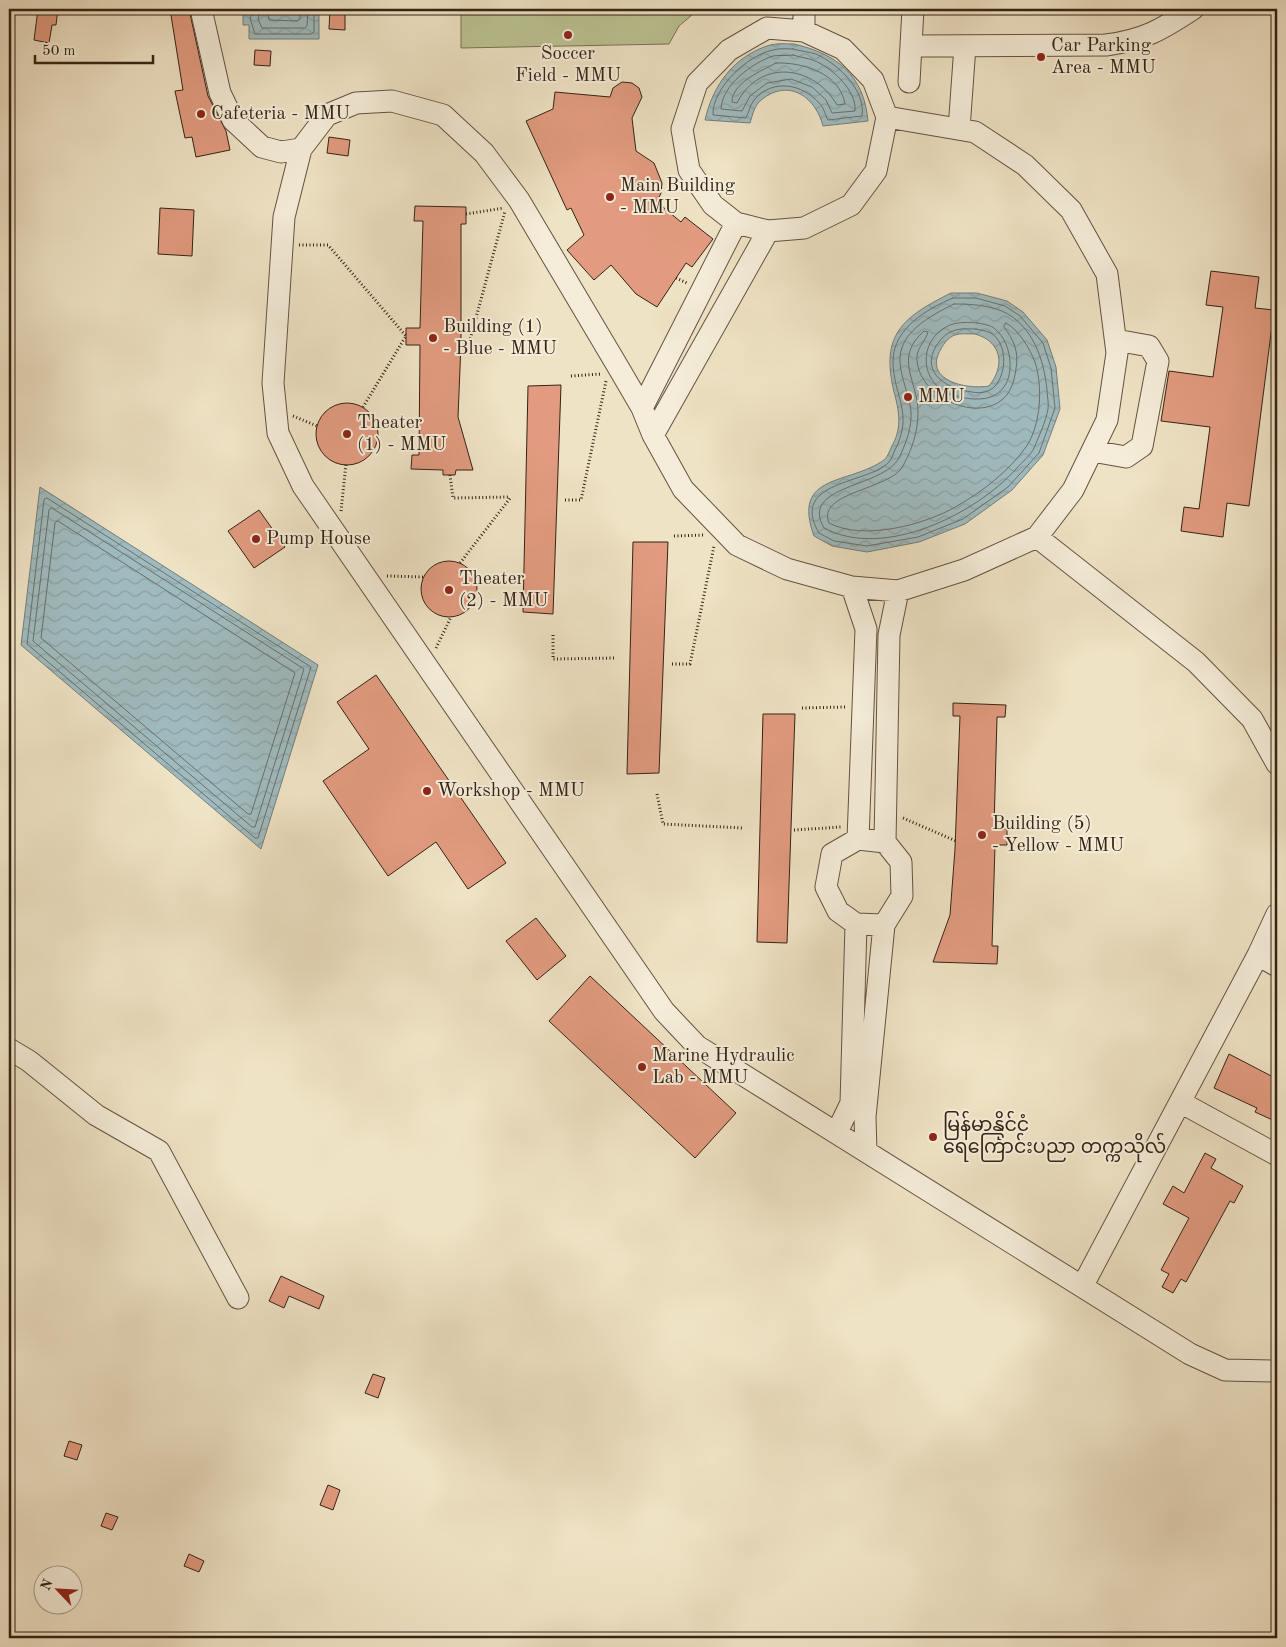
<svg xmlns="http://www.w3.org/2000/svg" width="1286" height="1647" font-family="'Old Standard TT','Noto Sans Myanmar',serif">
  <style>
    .green { fill: #bbc393; stroke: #787354 }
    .water { fill: url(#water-waves); stroke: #747e7b; fill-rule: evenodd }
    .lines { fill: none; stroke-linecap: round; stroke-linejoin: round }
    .shore { stroke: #6a6f6a; stroke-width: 1 }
    .building { fill: #e29b80; stroke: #342315 }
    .minor-casing { stroke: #635341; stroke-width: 23 }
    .path { stroke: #342315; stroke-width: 3; stroke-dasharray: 1 2.5; stroke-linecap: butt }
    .minor { stroke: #f5edd9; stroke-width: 21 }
    .poi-dot { fill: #8f2418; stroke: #f5edd9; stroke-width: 2 }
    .labels { text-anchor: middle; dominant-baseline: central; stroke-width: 4; stroke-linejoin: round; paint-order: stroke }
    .poi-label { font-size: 19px; fill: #342315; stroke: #f5edd9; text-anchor: start }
  </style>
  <defs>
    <pattern id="water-waves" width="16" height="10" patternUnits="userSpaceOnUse" patternTransform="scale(1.25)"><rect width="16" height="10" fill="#9fbbbf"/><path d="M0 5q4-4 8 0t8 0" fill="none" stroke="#8aa0a3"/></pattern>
  </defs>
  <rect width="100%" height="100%" fill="#efe3c5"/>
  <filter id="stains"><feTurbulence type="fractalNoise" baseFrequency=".004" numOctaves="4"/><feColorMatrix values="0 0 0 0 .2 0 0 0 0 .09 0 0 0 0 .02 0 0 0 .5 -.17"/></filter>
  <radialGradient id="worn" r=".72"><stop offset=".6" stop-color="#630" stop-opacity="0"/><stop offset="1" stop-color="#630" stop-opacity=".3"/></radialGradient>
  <path class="green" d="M461 9H699L679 26 669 44 461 48Z"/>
  <path class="water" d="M250 9H319V39H249V25H243V12H249Z
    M794 44C837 54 864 75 868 121L823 126C815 95 786 77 759 102 754 107 752 117 750 123L705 120C713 85 734 56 770 45 777 43 787 44 794 44Z
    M951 293H977L1007 301 1023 312 1047 340 1056 367 1060 409 1043 455 1012 490 965 524 919 542 867 552 832 546 814 536C791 473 849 485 884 460 888 457 890 449 893 444 902 427 899 410 894 392 880 334 903 317 951 293ZM975 334C1001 341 1006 365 989 386 966 390 922 380 941 349 944 343 949 337 955 335 960 333 969 334 975 334Z
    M40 487 318 665 261 849 21 645Z"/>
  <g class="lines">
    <path class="shore" d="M255 9 250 18 255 34H311L314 32V9
      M261 9 258 19 262 28H305L307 26 308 9
      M268 9 269 20 297 21 300 19V9
      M793 49C800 51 809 52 816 54 838 64 866 90 862 116L828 120C825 115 824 107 819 103 803 84 772 78 754 100 750 105 749 112 746 118L713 115C712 88 748 55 773 50 779 48 787 49 793 49Z
      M793 55C799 57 807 58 813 60 831 67 857 90 855 111L832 113 826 100 812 87 791 79 767 83 750 96 742 111 721 109C722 85 752 63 773 56 779 55 787 56 793 55Z
      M776 63C802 62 840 73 845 104L837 105C814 65 760 58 737 103L732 102C732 83 761 71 776 63Z
      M953 298H976L1005 306 1020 316 1043 343 1051 368 1055 408 1039 453 1008 487 963 519 918 537 867 546 834 541 819 533C788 480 870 484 889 462 891 460 893 455 894 452 915 412 893 398 893 360 894 328 927 309 953 298Z
      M954 304C970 304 987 305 1002 311 1033 325 1044 360 1047 390 1047 396 1049 403 1048 409 1046 421 1039 436 1034 448 1031 455 1022 462 1017 468 976 514 884 560 824 528 799 485 883 488 899 458 906 443 912 428 911 411 909 394 901 379 900 362 898 332 932 315 954 304Z
      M977 323C983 324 991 325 995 329 1013 343 1018 385 993 396 983 401 967 399 955 396 919 386 916 340 950 325 958 322 970 322 977 323Z
      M1006 323C1019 330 1030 349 1035 362 1043 387 1041 425 1026 447 1009 471 982 492 957 506 925 525 863 541 829 523 816 492 890 490 903 466 912 449 918 432 918 412 918 381 893 358 924 331L928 332C926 340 918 347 917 356 915 393 970 421 999 402 1011 394 1014 382 1016 369 1019 352 1014 340 1004 327Z
      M976 329C980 330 987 331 991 333 1007 343 1007 371 996 385 990 392 981 394 972 392 948 389 920 374 936 346 940 340 946 333 953 331 959 328 969 329 976 329Z
      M47 498 311 667 258 838H255L27 644 44 500Z
      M52 508 304 669 255 827H252L33 641 49 510Z
      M58 521 295 673 251 814H248L41 638 55 523Z"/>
  </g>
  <path class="building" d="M38 9H58L56 25H52L49 43 34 40Z
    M170 9H189L208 96 226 131 230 150 196 157 192 137 185 138 175 91 183 90Z
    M330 9H345V30L329 29Z
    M255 50 271 51 270 66 254 65Z
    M622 82 632 83 639 88 642 97 632 118 636 151 654 163 662 183 661 193 657 202 681 222 685 217 713 239 692 267 686 263 657 307 636 294 611 265 594 280 567 250 584 235 571 208 567 210 526 121 553 109 555 92 610 97 613 88Z
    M329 137 350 140 348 156 327 153Z
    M415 206 466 207V224H461V344L458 417 473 470H456L455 475H443V470L411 469 412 455H419L420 345H406V328H420L423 221H414Z
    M160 208 194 210 192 256 158 254Z
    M1211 271 1259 277 1255 308 1274 310 1249 506 1227 503 1223 537 1181 531 1184 507 1199 509 1210 427 1161 421 1169 371 1213 377 1223 307 1206 305Z
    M561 385 553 614 523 612 528 386Z
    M316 434a31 31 0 1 1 62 0a31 31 0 1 1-62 0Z
    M259 510 285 547 254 568 228 531Z
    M633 542H668L659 773 627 774Z
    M421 589a28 28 0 1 1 56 0a28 28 0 1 1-56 0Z
    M376 675 506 863 468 889 436 842 388 876 323 781 369 749 337 702Z
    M953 703 1006 705 1005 717H997L994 828 1007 829V845H995L992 946H998L997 964 933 962 950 915 955 849 960 716H953Z
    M763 714H795L787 943 757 942Z
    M536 918 566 956 537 980 506 941Z
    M590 976 736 1113 695 1158 549 1021Z
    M1229 1054 1277 1079V1122L1255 1112 1257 1108 1214 1088Z
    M1205 1153 1216 1159 1211 1168 1243 1186 1234 1203 1230 1201 1186 1282 1181 1279 1173 1293 1162 1287 1169 1274 1161 1270 1189 1218 1163 1204 1173 1186 1184 1193Z
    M281 1276 324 1296 319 1309 289 1296 284 1308 269 1301Z
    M373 1374 385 1378 378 1398 365 1393Z
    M69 1441 82 1445 77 1460 64 1456Z
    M328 1485 340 1490 333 1510 320 1505Z
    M106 1513 118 1517 112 1530 101 1526Z
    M189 1554 204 1561 199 1572 184 1566Z"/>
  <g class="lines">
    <defs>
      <path id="minor" d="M201 9 220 93 233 120 262 147 281 152 301 149
        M767 28 804 31 843 49 873 80 887 117 876 171 851 205 804 228 768 231 736 223 713 205 689 170 682 129 697 83 729 50Z
        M804 31V9
        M911 46 1106 45C1144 40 1161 30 1193 9
        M909 82 913 9
        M887 117 975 132 1025 165 1071 210 1107 274 1117 353 1107 420 1073 490 1037 537 964 570 898 591 852 587 787 569 737 545 683 489 653 435 642 408 621 372 519 200 484 153 443 115 392 101 356 103 327 115 301 149 284 217 273 383 278 433 303 486 664 1011 697 1046 1190 1354 1225 1370 1277 1371
        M959 129 965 46
        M642 408 736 223
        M653 435 768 231
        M1092 451 1126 457 1142 446 1158 361 1149 346 1116 340
        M1037 537 1196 662 1252 719 1277 764
        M852 587 866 629 858 839
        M858 839 885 842 901 862 902 896 884 925 856 924 838 911 826 887 832 854Z
        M885 842 889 635 898 591
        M1258 955 1277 966
        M9 1049 29 1061 96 1115 159 1151 238 1298
        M1180 1102 1277 1155
        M837 1132 851 1103 856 924
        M866 1151 865 1117 884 925
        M1083 1285 1258 955 1277 914"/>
    </defs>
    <use href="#minor" class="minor-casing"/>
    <path class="path" d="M466 214 504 208
      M299 245H328L406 336 363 407
      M676 278 687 283
      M461 341 470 340 505 211
      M571 376 601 374
      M293 416 317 426
      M450 475 453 498 510 497
      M565 500H581L606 381
      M341 511 346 464
      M674 536 704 535
      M460 563 511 497
      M387 576 424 577
      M553 635V659L616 658
      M436 648 451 617
      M672 664H690L714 546
      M802 708 846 707
      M657 794 663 824 743 828
      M903 818 956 841
      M794 830 841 827"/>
    <use href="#minor" class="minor"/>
  </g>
  <g class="poi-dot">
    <circle cx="568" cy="35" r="5"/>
    <circle cx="1041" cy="57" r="5"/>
    <circle cx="201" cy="114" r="5"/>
    <circle cx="610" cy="197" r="5"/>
    <circle cx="433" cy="338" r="5"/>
    <circle cx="908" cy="397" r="5"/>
    <circle cx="347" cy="434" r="5"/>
    <circle cx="256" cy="539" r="5"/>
    <circle cx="449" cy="590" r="5"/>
    <circle cx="427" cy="791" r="5"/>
    <circle cx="982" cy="835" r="5"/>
    <circle cx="642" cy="1067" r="5"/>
    <circle cx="933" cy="1137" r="5"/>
  </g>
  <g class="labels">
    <g class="poi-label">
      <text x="1051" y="46">Car Parking<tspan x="1051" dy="22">Area - MMU</tspan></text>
      <text x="568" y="54" text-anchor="middle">Soccer<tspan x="568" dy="22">Field - MMU</tspan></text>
      <text x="211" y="114">Cafeteria - MMU</text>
      <text x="620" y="186">Main Building<tspan x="620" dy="22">- MMU</tspan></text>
      <text x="443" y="327">Building (1)<tspan x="443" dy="22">- Blue - MMU</tspan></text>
      <text x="918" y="397">MMU</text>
      <text x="357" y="423">Theater<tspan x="357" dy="22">(1) - MMU</tspan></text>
      <text x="266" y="539">Pump House</text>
      <text x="459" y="579">Theater<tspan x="459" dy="22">(2) - MMU</tspan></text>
      <text x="437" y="791">Workshop - MMU</text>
      <text x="992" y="824">Building (5)<tspan x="992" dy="22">- Yellow - MMU</tspan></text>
      <text x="652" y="1056">Marine Hydraulic<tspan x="652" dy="22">Lab - MMU</tspan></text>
      <text x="943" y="1126">မြန်မာနိုင်ငံ<tspan x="943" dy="22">ရေကြောင်းပညာ တက္ကသိုလ်</tspan></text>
    </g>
  </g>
  <rect width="1286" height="1647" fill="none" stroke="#efe3c5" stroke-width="30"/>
  <rect x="10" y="10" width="1266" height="1627" fill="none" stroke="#342315" stroke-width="2.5"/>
  <rect x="15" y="15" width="1256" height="1617" fill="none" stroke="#342315"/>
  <g transform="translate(58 1590) rotate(295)"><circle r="24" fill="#f5edd9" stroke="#a89c8b"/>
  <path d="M0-4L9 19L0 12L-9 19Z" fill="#8f2418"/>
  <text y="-8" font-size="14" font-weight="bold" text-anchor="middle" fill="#342315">N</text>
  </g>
  <path d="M35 55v8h118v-8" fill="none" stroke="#342315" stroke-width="2.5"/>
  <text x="42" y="55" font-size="15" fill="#342315" stroke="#f5edd9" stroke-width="4" paint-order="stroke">50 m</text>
  <rect width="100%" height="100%" filter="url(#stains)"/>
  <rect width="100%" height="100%" fill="url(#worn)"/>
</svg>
